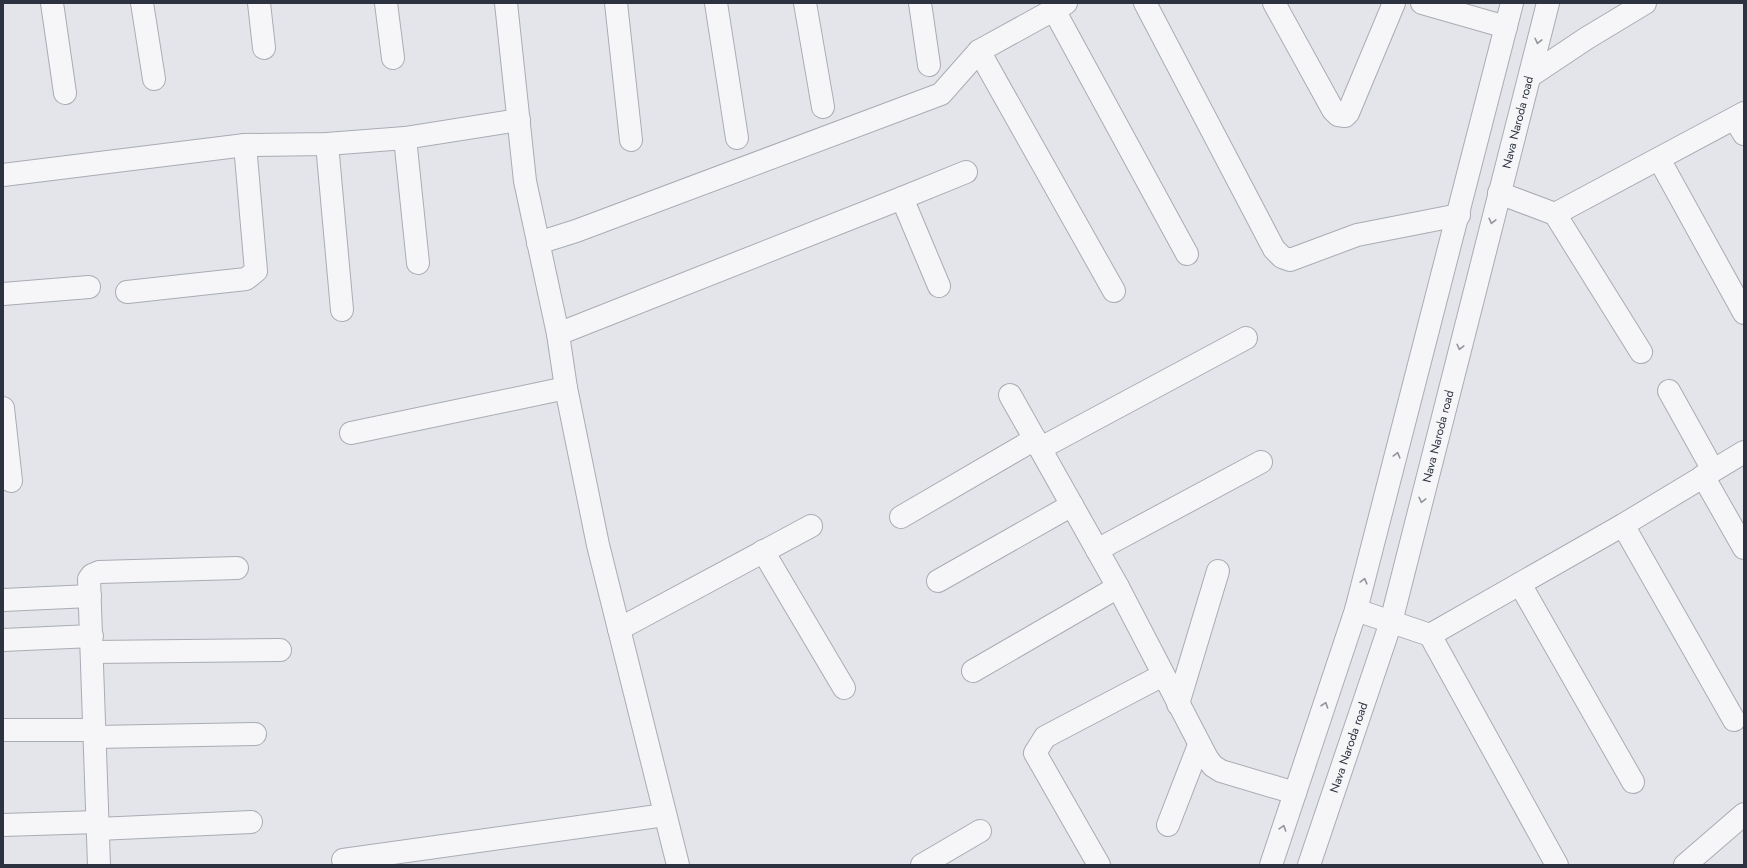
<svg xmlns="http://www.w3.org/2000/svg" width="1747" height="868" font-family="Jost,sans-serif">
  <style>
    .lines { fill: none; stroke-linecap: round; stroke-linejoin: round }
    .minor-casing { stroke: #a9acb4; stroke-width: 24 }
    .minor { stroke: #f6f6f8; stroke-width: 22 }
    .oneway { stroke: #92949c }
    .labels { text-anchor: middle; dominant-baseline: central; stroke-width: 3; stroke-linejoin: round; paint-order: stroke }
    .street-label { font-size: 12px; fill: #2d3240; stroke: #f3f4f7 }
  </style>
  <rect width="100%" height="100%" fill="#e3e5ea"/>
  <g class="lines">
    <defs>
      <g id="minor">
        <path d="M52 3 65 93"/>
        <path d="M142 3 154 79"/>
        <path d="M259 3 264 48"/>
        <path d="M386 3 393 58"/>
        <path d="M506 3 525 181 558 334 566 388 598 545 678 865"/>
        <path d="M616 3 631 140"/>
        <path d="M716 3 737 138"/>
        <path d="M805 3 823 107"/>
        <path d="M920 3 929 65"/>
        <path d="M1145 3 1274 249 1282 257 1290 260 1357 235 1459 215"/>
        <path d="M1274 3 1333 110 1338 115 1345 116 1348 113 1394 3"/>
        <path d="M1422 3 1506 27"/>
        <path d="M1054 10 1187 254"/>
        <path d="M979 51 1114 291"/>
        <path d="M1530 76 1587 38 1645 3"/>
        <path d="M1735 119 1744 134"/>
        <path d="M405 138 418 263"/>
        <path d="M327 144 342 310"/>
        <path d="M1659 159 1744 313"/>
        <path d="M3 175 245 145 327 144 405 138 519 120"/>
        <path d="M1499 193 1555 214 1641 352"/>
        <path d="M902 198 939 286"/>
        <path d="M1555 214 1744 113"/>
        <path d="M538 243 576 231 941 94 979 51 1066 3"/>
        <path d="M127 292 246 279 256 271 245 145"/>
        <path d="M3 294 89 287"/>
        <path d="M558 334 902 198 966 172"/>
        <path d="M1669 391 1713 470"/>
        <path d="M1010 395 1118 587 1207 758 1213 766 1221 771 1295 793"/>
        <path d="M3 408 11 481"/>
        <path d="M351 433 566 388"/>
        <path d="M1041 448 1246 338"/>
        <path d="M1703 476 1744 548"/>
        <path d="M901 517 1035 439"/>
        <path d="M1623 525 1734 720"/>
        <path d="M1097 550 1261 462"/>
        <path d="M763 551 844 688"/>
        <path d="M938 581 1072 505"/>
        <path d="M1520 584 1633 782"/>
        <path d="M3 600 90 596"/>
        <path d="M1356 610 1430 635 1557 865"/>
        <path d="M619 629 811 526"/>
        <path d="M1430 635 1623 525 1744 452"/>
        <path d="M3 640 92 636"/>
        <path d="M92 652 280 650"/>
        <path d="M973 671 1118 587"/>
        <path d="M1178 704 1218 571"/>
        <path d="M3 730H95"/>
        <path d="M95 737 255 734"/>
        <path d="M3 825 98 822"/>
        <path d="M1168 825 1199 745"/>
        <path d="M98 829 251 822"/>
        <path d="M343 860 665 815"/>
        <path d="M99 865 89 579 92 575 99 572 237 568"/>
        <path d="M922 865 980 831"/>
        <path d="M1099 865 1035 753 1045 737 1163 675"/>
        <path d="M1271 865 1356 610 1512 3"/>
        <path id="s1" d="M1309 865 1391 622 1548 3"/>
        <path d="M1685 865 1744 814"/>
      </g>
    </defs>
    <use href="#minor" class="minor-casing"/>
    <use href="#minor" class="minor"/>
  </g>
  <defs><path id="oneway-chevron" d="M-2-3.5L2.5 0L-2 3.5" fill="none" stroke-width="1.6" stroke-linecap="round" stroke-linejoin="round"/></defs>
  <g class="oneway">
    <use href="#oneway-chevron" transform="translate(1538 41) rotate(104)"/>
    <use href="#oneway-chevron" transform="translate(1492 221) rotate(104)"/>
    <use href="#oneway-chevron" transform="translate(1460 347) rotate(104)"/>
    <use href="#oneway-chevron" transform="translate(1397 455) rotate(-75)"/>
    <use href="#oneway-chevron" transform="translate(1422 500) rotate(104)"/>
    <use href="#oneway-chevron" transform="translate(1364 581) rotate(-75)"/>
    <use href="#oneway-chevron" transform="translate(1325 705) rotate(-71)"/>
    <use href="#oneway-chevron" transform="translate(1283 828) rotate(-72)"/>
  </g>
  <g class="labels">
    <g class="street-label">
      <text stroke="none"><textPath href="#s1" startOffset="772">Nava Naroda road</textPath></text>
      <text stroke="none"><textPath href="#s1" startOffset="448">Nava Naroda road</textPath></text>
      <text stroke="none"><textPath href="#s1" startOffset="124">Nava Naroda road</textPath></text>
    </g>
  </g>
  <rect width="1747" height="868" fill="none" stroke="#2d3240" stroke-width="8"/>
</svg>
